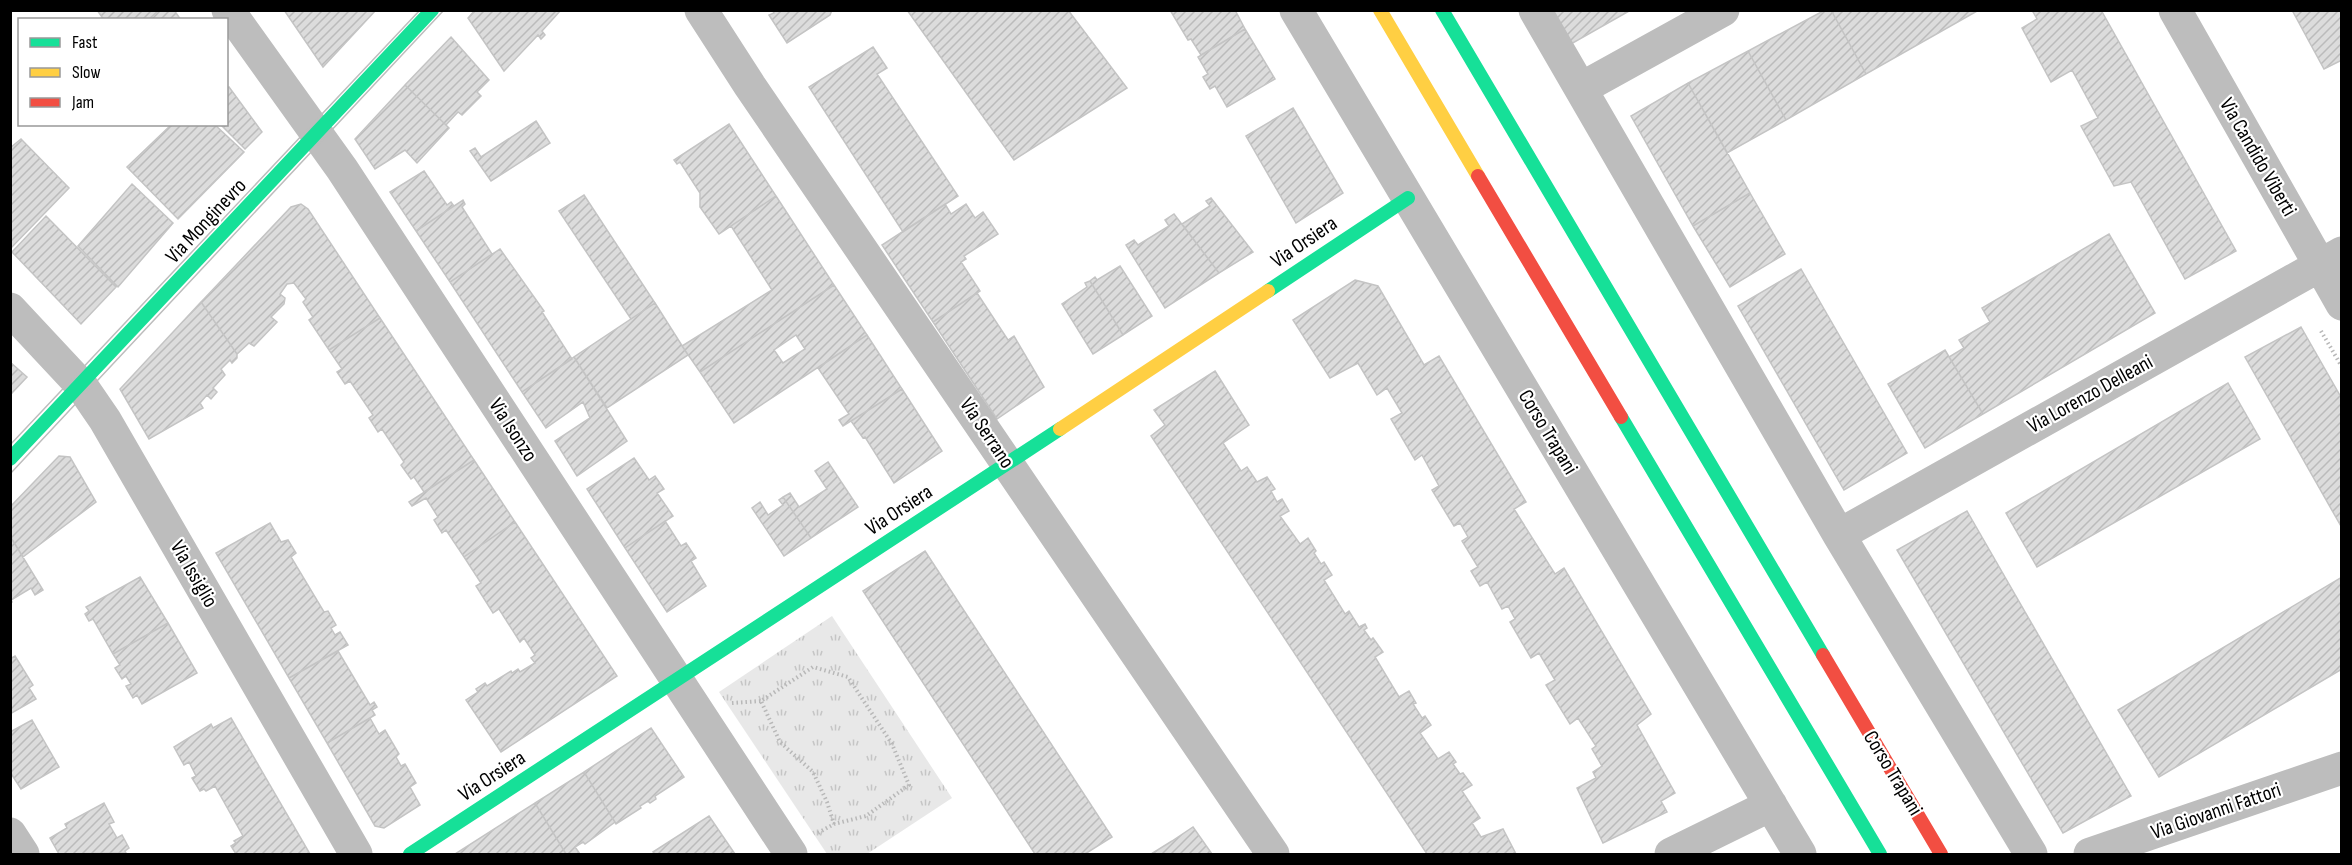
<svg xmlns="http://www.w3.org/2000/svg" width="2352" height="865" font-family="'Sofia Sans Condensed',sans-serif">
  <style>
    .park { fill: url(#park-tufts) }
    .building { fill: url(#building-hatch); stroke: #c4c4c4; stroke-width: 1.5; fill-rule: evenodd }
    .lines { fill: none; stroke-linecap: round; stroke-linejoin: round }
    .path { stroke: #b8b8b8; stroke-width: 4; stroke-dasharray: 1.5 3; stroke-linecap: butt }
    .street { stroke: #bdbdbd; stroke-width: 33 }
    .fast { stroke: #16e098; stroke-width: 14 }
    .slow { stroke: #ffcf43; stroke-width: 14 }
    .jam { stroke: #f24e42; stroke-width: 14 }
    .tram { stroke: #bdbdbd; stroke-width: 1.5 }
    .labels { text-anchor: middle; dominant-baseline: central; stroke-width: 4.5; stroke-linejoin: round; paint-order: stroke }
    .street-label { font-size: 21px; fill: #000; stroke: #fff }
  </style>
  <defs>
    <pattern id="park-tufts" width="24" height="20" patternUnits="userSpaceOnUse" patternTransform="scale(1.5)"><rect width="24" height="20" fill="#e8e8e8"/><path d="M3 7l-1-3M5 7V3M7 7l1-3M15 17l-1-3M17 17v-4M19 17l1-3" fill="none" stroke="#c5c5c5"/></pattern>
    <pattern id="building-hatch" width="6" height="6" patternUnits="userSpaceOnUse" patternTransform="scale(1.5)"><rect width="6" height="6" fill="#dcdcdc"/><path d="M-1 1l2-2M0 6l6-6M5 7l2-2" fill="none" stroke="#bbb"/></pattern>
  </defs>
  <rect width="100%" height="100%" fill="#fff"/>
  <path class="park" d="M832 616 952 798 867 854H827L719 692Z"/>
  <path class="building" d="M97 10H159L148 20H104Z
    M159 10H174L181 20H148Z
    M284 10H376L323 67Z
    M475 10H561L542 31 545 35 541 39 538 35 504 71 468 18Z
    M772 10H832L830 15 787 43 769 15 774 13Z
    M907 10H1068L1127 88 1014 160Z
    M1170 10H1235L1245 29 1201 55 1191 39 1188 40Z
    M1552 10H1631L1571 44Z
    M1825 10H1831L1866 74 1786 120 1748 51Z
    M1831 10H1979L1866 74Z
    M2032 10H2101L2236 251 2185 279 2131 182 2114 186 2081 126 2098 118 2072 70 2051 82 2022 28 2037 19Z
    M2292 10H2342V60L2324 69Z
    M1245 29 1275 79 1227 107 1215 86 1210 89 1203 77 1208 74 1198 57Z
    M451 37 489 80 477 92 481 96 462 115 458 112 446 125 405 85Z
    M873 47 887 68 877 74 958 196 903 232 809 87Z
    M1748 51 1786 120 1727 153 1688 83Z
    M1688 83 1750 193 1693 226 1631 116Z
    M405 85 449 128 417 163 405 150 375 169 355 139Z
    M229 87 262 132 245 149 220 124H226V89Z
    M1293 108 1343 193 1296 223 1246 136Z
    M536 121 550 143 491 181 470 151 475 148 481 157Z
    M172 124H214L244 152 178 219 127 167Z
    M729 124 776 196 719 234 700 207V193L680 162 677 164 674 160Z
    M21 139 69 188 11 248 10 148Z
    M424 171 447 205 451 202 454 206 416 231 390 192Z
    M132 184 173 223 118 287 78 246Z
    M1750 193 1785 254 1730 287 1693 226Z
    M584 195 655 303 631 319 559 211Z
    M776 196 834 285 700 372 682 346 772 290 731 226Z
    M1211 198 1253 252 1219 273 1182 224 1210 206 1206 201Z
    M463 200 465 204 462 207 492 254 450 282 416 231Z
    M301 204 308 209 380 318 329 350 309 320 313 317 303 302 306 299 294 283 287 284 280 294 285 298 284 304 271 317 277 322 254 346 249 343 237 354 201 302 291 207Z
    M945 204 951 214 966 204 975 218 983 212 998 234 964 256 966 259 961 262 980 291 933 322 882 245Z
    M1174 214 1219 273 1165 308 1126 245 1134 240 1138 245 1169 226 1165 220Z
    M46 216 116 287 81 324 12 252Z
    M2109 234 2155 313 1983 414 1949 357 1964 348 1959 340 1990 322 1982 308Z
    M500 249 544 311 542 312 572 359 522 392 450 282Z
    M1120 266 1152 316 1123 335 1090 281 1095 277 1097 280Z
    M1801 269 1907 453 1844 490 1738 306Z
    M1355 280 1378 286 1424 365 1439 356 1526 502 1514 509 1555 574 1564 568 1651 714 1637 725 1675 793 1661 801 1667 812 1603 843 1577 788 1596 778 1593 772 1602 766 1592 749 1596 746 1578 718 1570 724 1546 685 1555 680 1539 653 1531 658 1510 622 1515 619 1508 606 1502 609 1487 582 1480 586 1471 571 1478 567 1462 541 1468 537 1460 523 1454 526 1432 490 1439 486 1422 455 1415 460 1391 419 1402 413 1387 388 1377 395 1358 363 1330 378 1293 320Z
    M1090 281 1123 335 1093 354 1062 304 1087 287 1085 283Z
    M834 285 867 335 734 423 700 372ZM796 335 805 349 783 363 774 350Z
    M977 293 1008 340 1014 336 1044 387 997 419 933 322Z
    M201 302 237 354V358L232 363 230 360 221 369 225 375 213 388 217 392 211 399 207 395 200 403 203 408 149 439 120 389Z
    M655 303 688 355 607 408 574 357Z
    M380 318 474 460 424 492 414 477 411 479 401 465 404 462 382 429 378 432 369 418 373 415 350 381 345 384 337 372 342 369 329 350Z
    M2301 327 2342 399V528L2245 357Z
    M867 335 902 389 843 426 839 420 849 414 818 368Z
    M1945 350 1983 414 1925 448 1888 384Z
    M574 357 627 441 577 476 555 441 590 418 583 402 546 428 522 392Z
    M10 362 27 377 10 395Z
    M1215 371 1249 425 1223 443 1241 471 1247 467 1257 482 1267 477 1275 489 1271 491 1277 502 1282 499 1289 511 1280 516 1300 544 1308 538 1316 551 1314 553 1321 564 1324 562 1332 575 1324 580 1345 614 1349 611 1359 627 1365 624 1367 628 1364 630 1371 640 1373 638 1383 652 1375 657 1399 697 1409 691 1416 703 1413 704 1422 718 1425 716 1431 725 1420 733 1438 759 1449 752 1456 762 1453 764 1460 774 1463 773 1472 785 1462 791 1480 818 1472 823 1481 837 1503 829 1516 854H1427L1151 436 1165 425 1154 410Z
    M2228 383 2260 439 2037 567 2006 513Z
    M902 389 942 451 894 483 865 437 863 438 851 421Z
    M59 456 70 457 96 502 23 557 10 536V507Z
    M634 458 649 480 655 476 664 489 657 493 673 516 625 548 587 489Z
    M474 460 515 522 464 557 446 530 442 533 434 520 438 517 426 498 412 506 409 502Z
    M828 462 858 507 811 538 783 497 790 493 799 507 827 489 815 471Z
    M783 497 811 538 784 556 752 508 760 502 768 515 783 505 779 500Z
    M1967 511 2131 796 2063 833 1897 550Z
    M665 521 681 546 686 543 696 558 691 561 706 586 667 612 625 548Z
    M515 522 617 676 501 752 466 700 478 692 476 689 485 683 487 686 511 671 512 673 518 669 520 672 535 663 531 658 535 655 524 638 520 642 499 609 493 613 476 586 481 583 464 557Z
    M270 523 281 542 288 540 296 553 291 557 324 612 328 611 336 625 331 628 335 635 340 632 348 645 289 678 216 553Z
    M10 536 43 590 35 595 31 588 11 600 12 602 10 603Z
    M925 551 1112 837 1085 854H1035L863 591Z
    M140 577 168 623 113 654 93 619 89 621 85 614 89 611 86 607Z
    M2342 577V669L2159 777 2118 710Z
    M168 623 197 673 142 704 137 695 133 698 126 686 131 684 126 676 122 679 115 668 120 665 113 654Z
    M338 651 370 705 374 702 377 707 372 710 375 715 327 743 289 678Z
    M15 656 33 685 29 688 36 699 10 714V659Z
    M231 718 310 854H236L231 846 236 843 234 841 243 836 215 786 206 791 204 789 200 791 192 778 196 776 189 762 184 765 174 747 211 724 213 728Z
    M370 718 379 734 385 730 399 754 396 757 401 766 405 764 416 783 410 787 420 805 384 828 375 826 327 743Z
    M32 720 59 767 21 789 10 772V732Z
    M651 728 684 777 655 796 656 799 650 803 648 801 640 806 641 808 616 824 584 772Z
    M584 772 615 822 585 844 583 842 575 847 580 854H566L535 803Z
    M104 803 114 822 109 824 117 838 122 835 129 848 125 851 126 853 59 854 50 838 67 828 65 824Z
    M535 803 566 854H455Z
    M709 816 735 854H655L653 852Z
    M1193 827 1212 854H1151L1172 841Z"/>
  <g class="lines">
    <path class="path" d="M2321 331 2342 367
      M732 703 761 701
      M818 833 834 824 866 816 909 785 892 744 848 677 813 667 761 701 780 742 813 772 827 802 834 824"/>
    <path class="street" d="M228 10 342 169 791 854
      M701 10 750 86 1273 854
      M1296 10 1800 854
      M1535 10 1839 535 2031 854
      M2175 10 2342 304
      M1582 88 1723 10
      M10 309 81 385 105 420 356 854
      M1839 535 2342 253
      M10 834 23 854
      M1671 854 1771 805
      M2090 854 2342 768"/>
    <path class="fast" d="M1442 10 1823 655
      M1268 291 1408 198
      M1621 417 1880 854
      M10 459 432 10
      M410 854 1060 429"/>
    <path class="slow" d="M1380 10 1478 176
      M1060 429 1268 291"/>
    <path class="jam" d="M1478 176 1621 417
      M1823 655 1941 854"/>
    <path class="tram" d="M10 445 420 10
      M10 474 444 10"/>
  </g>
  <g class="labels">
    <g class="street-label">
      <text transform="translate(2258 157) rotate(60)">Via Candido Viberti</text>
      <text transform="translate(206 221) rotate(-47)">Via Monginevro</text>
      <text transform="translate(1304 242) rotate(-34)">Via Orsiera</text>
      <text transform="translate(2090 394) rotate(-29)">Via Lorenzo Delleani</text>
      <text transform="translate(513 430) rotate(57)">Via Isonzo</text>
      <text transform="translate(1548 432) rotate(59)">Corso Trapani</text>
      <text transform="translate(987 433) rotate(56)">Via Serrano</text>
      <text transform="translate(899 510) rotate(-33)">Via Orsiera</text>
      <text transform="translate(194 574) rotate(60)">Via Issiglio</text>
      <text transform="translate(1893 773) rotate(59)">Corso Trapani</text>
      <text transform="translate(492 776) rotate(-33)">Via Orsiera</text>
      <text transform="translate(2216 811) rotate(-19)">Via Giovanni Fattori</text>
    </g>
  </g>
  <rect width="2352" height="865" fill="none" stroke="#000000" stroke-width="24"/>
  <rect x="18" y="18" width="210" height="108" fill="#ffffff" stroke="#999999" stroke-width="1.5"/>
  <rect x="30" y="38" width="30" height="9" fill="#16e098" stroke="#999999" stroke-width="1.5"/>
  <text x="72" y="48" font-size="18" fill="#000000">Fast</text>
  <rect x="30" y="68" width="30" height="9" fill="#ffcf43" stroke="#999999" stroke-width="1.5"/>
  <text x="72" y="78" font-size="18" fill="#000000">Slow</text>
  <rect x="30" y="98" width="30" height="9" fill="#f24e42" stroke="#999999" stroke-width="1.5"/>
  <text x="72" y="108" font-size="18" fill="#000000">Jam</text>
</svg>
